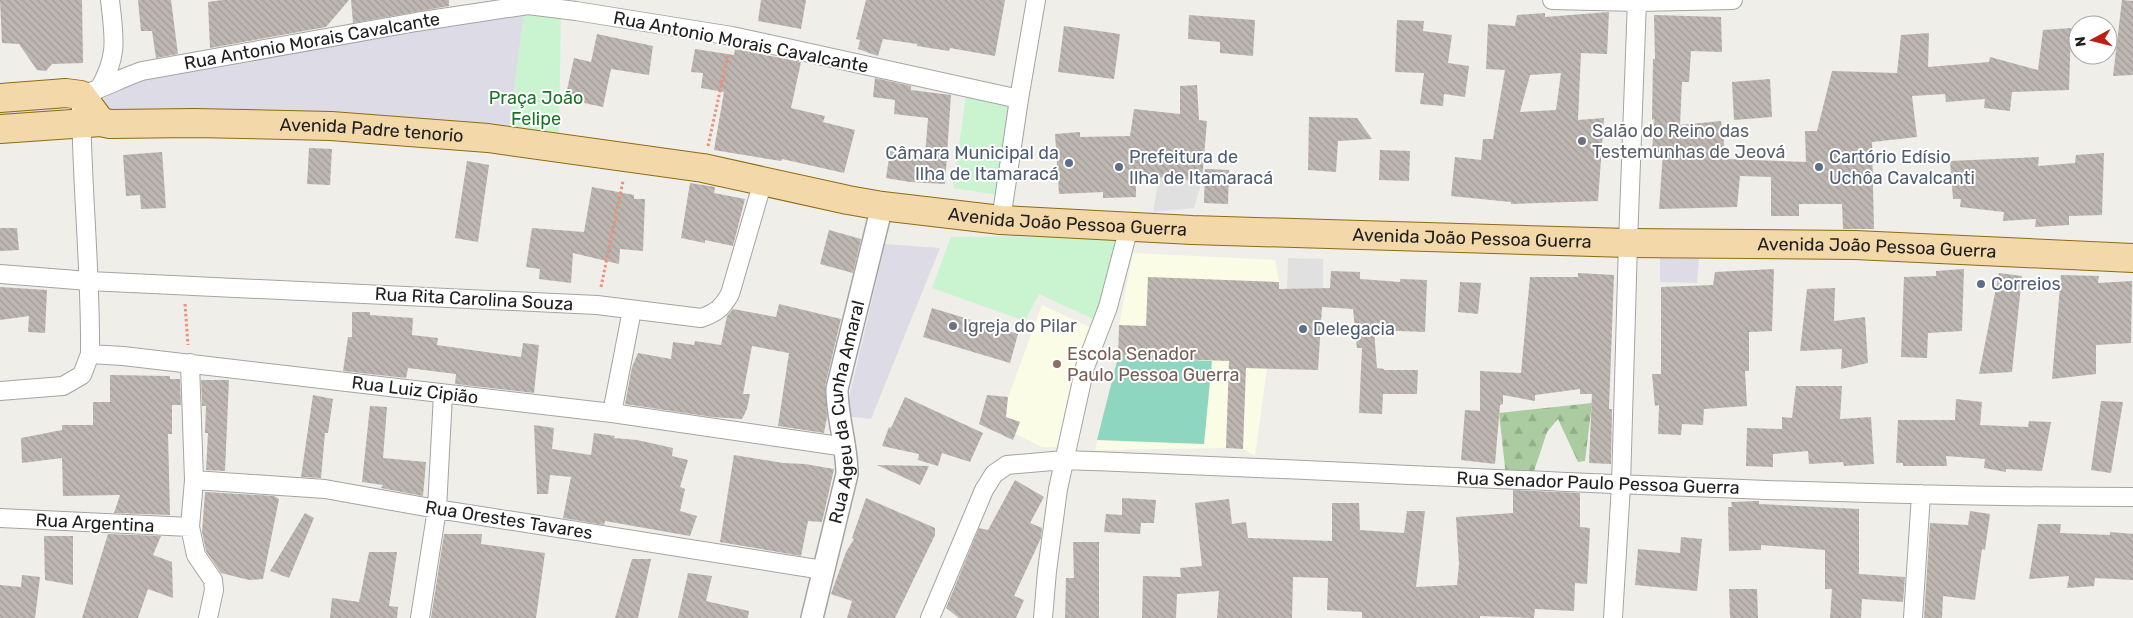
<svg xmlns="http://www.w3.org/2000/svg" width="2133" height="618" font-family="Rubik,sans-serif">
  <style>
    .education { fill: #fbfce5 }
    .forest { fill: url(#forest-firs) }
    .park { fill: #caf4d0 }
    .pitch { fill: #8ed6bf }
    .parking { fill: #e0e0e0 }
    .plaza { fill: #dddce6 }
    .building { fill: url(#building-back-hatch); fill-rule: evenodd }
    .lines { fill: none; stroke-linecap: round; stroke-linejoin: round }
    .minor-casing { stroke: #a4a4a4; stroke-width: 20 }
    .tertiary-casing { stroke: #a4a4a4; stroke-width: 24 }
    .primary-casing { stroke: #8d6b10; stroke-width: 30 }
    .path { stroke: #ec8f7d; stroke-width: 3; stroke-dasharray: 2.5 2.5; stroke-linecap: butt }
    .minor { stroke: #fff; stroke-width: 18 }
    .tertiary { stroke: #fff; stroke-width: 21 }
    .primary { stroke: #f3d8aa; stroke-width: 28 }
    .worship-dot { fill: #6b7280; stroke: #fff; stroke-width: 2 }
    .service-dot { fill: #5c6f8a; stroke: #fff; stroke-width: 2 }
    .education-dot { fill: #8d6e63; stroke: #fff; stroke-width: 2 }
    .labels { text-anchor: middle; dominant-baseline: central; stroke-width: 4; stroke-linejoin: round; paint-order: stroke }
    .street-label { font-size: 18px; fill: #202020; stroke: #fff }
    .park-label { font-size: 18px; fill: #187525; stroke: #fff }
    .worship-label { font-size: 18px; fill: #5b616d; stroke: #fff; text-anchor: start }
    .service-label { font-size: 18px; fill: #4e5e75; stroke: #fff; text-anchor: start }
    .education-label { font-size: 18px; fill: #785e54; stroke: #fff; text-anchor: start }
  </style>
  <defs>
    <pattern id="forest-firs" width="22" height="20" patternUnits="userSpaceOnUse" patternTransform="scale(1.25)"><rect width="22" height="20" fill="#abcba1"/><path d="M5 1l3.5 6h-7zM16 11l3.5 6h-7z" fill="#93ae8a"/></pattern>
    <pattern id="building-back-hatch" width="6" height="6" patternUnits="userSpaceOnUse" patternTransform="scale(1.25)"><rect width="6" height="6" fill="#bdb6b1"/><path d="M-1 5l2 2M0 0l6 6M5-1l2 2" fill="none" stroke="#a29c98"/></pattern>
  </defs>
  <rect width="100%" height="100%" fill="#f0eee8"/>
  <path class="education" d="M1133 253 1275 260 1279 282 1255 456 1243 449 1226 448 1095 450 1118 357 1119 325Z
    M1042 305 1100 332 1078 448 1042 447 998 425Z"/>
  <path class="forest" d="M1592 403 1585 461 1578 462 1558 419 1547 432 1533 474 1506 476 1499 413Z"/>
  <path class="park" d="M525 6 561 10 559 137 509 129Z
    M966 96 1012 103 998 195 953 188Z
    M1120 235 1102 323 1039 294 1025 321 932 288 951 237Z"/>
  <path class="pitch" d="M1118 357 1212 361 1204 444 1097 440Z"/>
  <path class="parking" d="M1159 177 1202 181 1194 208 1153 212Z
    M1288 258 1323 259V288L1287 289Z"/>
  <path class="plaza" d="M525 6 509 129 113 120 94 105 130 81Z
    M57 105 64 110 67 118 0 121V108Z
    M885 244 940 248 871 419 845 416Z
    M1660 258H1699L1697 283 1660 282Z"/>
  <path class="building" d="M0 0H82L83 63 52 64 46 71 37 70 19 44 2 43Z
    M138 0H171L178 54 156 58 152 31H141Z
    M222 0H349L326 27 210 48 208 2Z
    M351 0H449V6L353 23Z
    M761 0H806L801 29 758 21Z
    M866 0H1005L995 56 950 48 949 51 917 46V44L883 39 878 56 858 49 860 40 856 39Z
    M2122 0 2133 1V75L2113 76Z
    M1609 12 1607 54 1581 53 1578 120 1604 118 1598 201 1511 204V202L1451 196 1455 157 1481 160 1483 139H1493L1505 70 1486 69 1488 24 1515 26 1517 15 1545 13V17ZM1561 73 1556 110 1520 112 1530 75Z
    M1189 15 1255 20 1253 56 1220 53V42L1188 39Z
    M1654 15 1721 17 1722 52 1691 51 1689 82H1682L1680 125 1721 121 1726 159 1806 162 1805 131H1817L1832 71 1897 73 1901 35 1929 33 1928 67 1989 62 1990 57 2038 70 2043 30 2071 28 2069 90 2012 92 2010 111 1984 108 1985 99 1946 102 1945 94 1912 96 1917 137 1872 142 1874 229H1843L1842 204H1799V216H1771V177L1740 176 1737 207 1659 209 1663 152 1652 153 1654 119 1652 120 1653 59H1655Z
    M1397 20 1424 21 1423 31 1452 35 1448 63 1469 66 1465 97 1444 94 1443 106 1420 104 1424 73 1395 72Z
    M1064 26 1120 34 1114 79 1058 72Z
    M597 34 653 46 649 75 611 69 603 107 565 99 574 58 591 62Z
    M695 49 734 55 735 49 801 62 791 108 825 116 823 122 855 130 844 173 782 159 781 161 714 150 724 92 701 88 703 73 691 72Z
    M875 78 911 86V90L951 95 945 184 910 182 886 178 890 151 925 156 928 118 894 114 895 100 873 97Z
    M1770 79 1772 117 1734 120 1732 82Z
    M1197 85 1199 120 1207 121 1202 181 1136 175V197L1103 198V192L1059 194 1055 134 1080 132V137L1130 136 1134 109 1180 114V86Z
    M1309 117 1357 118 1372 139 1338 141 1336 172 1308 170Z
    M309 148 332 149 330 185 307 184Z
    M1380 150 1410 151 1409 181 1379 180Z
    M162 152 166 208 141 209 140 195 126 196 123 155Z
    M2104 153 2102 215 2069 216V225L2035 227 2036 219 2003 221 2004 212 1960 207 1961 199H1953L1950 161 2039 157 2038 166 2075 163 2076 155Z
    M467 161 489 165 478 242 455 238Z
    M1205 169 1229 170 1228 204 1204 203Z
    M690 183 715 187 714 193 745 199 733 246 705 240V243L681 238Z
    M592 187 634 195V199H645L643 251 620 249 619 264 573 253 571 283 539 279 540 269 526 267 532 228 584 232Z
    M0 228H17L19 250 0 251Z
    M829 230 861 239 853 273 820 264Z
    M1774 269 1772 331 1749 332V371H1745L1747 406 1704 409 1703 425 1682 424 1681 435 1658 434 1659 405 1655 406 1652 374H1661V287L1713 285 1715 272Z
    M1964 269 1962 331 1928 333 1927 358 1901 357 1904 277 1936 276V271Z
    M1331 271 1360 272V279L1400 282V279L1427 280 1425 332 1374 330 1377 368 1384 369V370H1418L1417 394H1383L1382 414 1359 413 1362 348H1357L1353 309 1322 307 1318 370 1246 368 1243 449 1226 448 1229 361 1118 357 1119 325 1146 326 1148 277 1279 282V289L1330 288Z
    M1578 273 1614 275 1609 409H1612L1611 464 1589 463 1592 394H1580V389L1535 395V401L1503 395V404L1500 405 1495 464 1461 460 1465 410 1480 411V371L1521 373 1530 277H1578Z
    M1999 273 2022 276 2012 372 1979 374Z
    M2061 275 2099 276 2098 283 2132 281 2131 343 2096 345V374L2052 379Z
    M1460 282 1481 283 1478 314 1458 312Z
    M0 287 47 290 45 333 28 332 29 316 0 320Z
    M1835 288 1834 321 1865 317 1868 363 1841 369 1842 349 1800 351 1807 289Z
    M779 304 841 319 825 386 827 417 824 433 778 426 789 353 752 346 743 394H750L747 409 742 419 712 417 625 404 632 367 638 353 671 359 673 342 694 345 695 341 721 345 727 316 733 309 776 317Z
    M932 308 1018 334 1010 363 923 337Z
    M352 312H370V315L413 318 412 335 438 338 437 345 521 357 523 343 539 345 534 393 455 384 456 374 408 368 406 378 343 371 348 337H352Z
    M110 375 170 376V379H180L181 405H172V434H168L170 515 114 513 120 495 63 496 62 458 22 463 21 438 62 430V425H93V402H110Z
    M201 380H229L225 471 206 470 208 433H205L206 406H202Z
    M1796 386H1842L1840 419 1871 417 1874 464 1844 466 1843 462 1809 464 1808 451 1773 454V467L1746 466 1747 428 1782 429V417L1792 418Z
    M313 395 333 399 328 433H325L321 478 301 477Z
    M987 395 1008 397 1006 417 1020 422 1013 440 979 424Z
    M905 397 983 433 970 462 942 453 938 466 918 460 919 454 882 446 889 427 891 428Z
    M1956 399 1982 402 1980 425 2028 427 2029 421 2051 422 2042 471 2006 469V472L1984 468 1985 459 1946 456 1947 466H1903V463H1896L1898 420H1955Z
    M2101 401 2123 402 2111 473 2091 470Z
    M370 406 387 407 383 458 426 462 423 496 381 488 383 485 362 482Z
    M534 425 554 428 552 449 591 455 594 433 615 436 614 438 637 440 673 448 672 456 688 460 680 487 685 489 680 511 697 516 690 536 605 521 604 525 563 518 571 477 550 475 548 494H537Z
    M734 455 783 463 805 464 834 469 822 522 808 521 801 556 720 542Z
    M877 465 929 466 920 485Z
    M1015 480 1044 497 1030 523 1042 528 1041 538 1014 596 1024 600 1016 618H959L946 608 979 528 988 530Z
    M1513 490 1580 493V527L1590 528 1587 584 1575 583 1574 611 1535 609 1534 618 1480 616V618H1362V612L1327 610 1328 578 1293 577 1292 618H1217L1219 591 1177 594 1176 618H1142L1143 576 1181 577 1180 568 1202 566 1195 503 1229 499 1232 524 1246 522 1248 538 1332 541V503H1359L1360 530 1404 533 1407 511H1425L1416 587 1457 585 1459 564 1456 517 1513 513Z
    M205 492 274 496 279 499 263 579 249 580 221 573 206 551 202 532Z
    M866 498 935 528V535L895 618H847L852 601 831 594 846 552 854 539 852 538Z
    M1122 498 1156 500 1154 523H1141L1140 534 1104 532 1106 514 1122 515Z
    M1759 501V504L1859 509V574L1905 577 1903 602 1862 599 1861 618H1830L1832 589H1825V550L1761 545V550L1729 551 1728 507H1732L1731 502Z
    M1970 511 1990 514 1985 550 1982 549 1975 600 1943 596 1942 618H1924L1930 523 1968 525Z
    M305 513 314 518 289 578 270 571Z
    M2038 524H2061L2060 533 2110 535V532L2133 534V580L2095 578 2094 586 2067 588 2069 576 2029 579Z
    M108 534 161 536 153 555 172 562 173 598 148 589 138 618H82Z
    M444 534H482L481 544 545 553 536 618H431Z
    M44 536H73V585L45 580Z
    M1681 537 1702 539 1697 591 1635 585 1638 549 1680 553Z
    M1073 542H1099V618H1065L1066 578H1074Z
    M369 552H397L389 606 398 607 397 618H330L332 598 359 602Z
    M632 559H651L638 618H615Z
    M688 573 712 576 706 601 749 611 748 618H678Z
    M22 575 40 577 35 618H0V585L21 587Z
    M1729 589H1757L1758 618H1730Z"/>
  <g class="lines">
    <defs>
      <path id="minor" d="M1552 0 1637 2 1733 0
        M99 89C119 55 114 37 110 0
        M1001 220 1019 99 1036 0
        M0 274 89 281 597 305 701 318C716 313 722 308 730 294L763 181
        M90 354C91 268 81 181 81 95 102 89 121 78 142 71L416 22 528 5 576 11 732 36 1019 99
        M190 363 194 480 190 527 196 555 213 580 214 590 208 618
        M0 391 63 386 82 375 90 354 123 356 612 413 846 447
        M612 413 632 310
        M194 480 325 489 437 509 823 570
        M0 518 190 527
        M420 618 437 509 443 394
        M930 618 984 490 994 474 1007 465 1064 460C1420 473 1776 497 2133 497
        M1043 618 1047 571 1058 489 1085 367 1108 307 1129 227
        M1613 618 1621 485 1628 243 1637 0
        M1913 618 1921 494"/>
      <g id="tertiary">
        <path id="s1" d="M812 618 847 474C847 445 837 418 837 389L882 206"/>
      </g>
      <g id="primary">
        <path id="s2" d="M0 98 66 93 81 95 101 122 110 124 194 123 331 126 488 138 703 168 848 200 882 206 1001 220 1192 230 1628 243 1855 245 2133 258"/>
        <path d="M0 129 101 122"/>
      </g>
    </defs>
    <use href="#minor" class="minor-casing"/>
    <use href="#tertiary" class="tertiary-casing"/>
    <use href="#primary" class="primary-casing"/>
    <path class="path" d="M708 146 728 54
      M601 287 623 181
      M185 304 188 345"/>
    <use href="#minor" class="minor"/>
    <use href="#tertiary" class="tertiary"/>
    <use href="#primary" class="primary"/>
  </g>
  <g class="worship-dot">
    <circle cx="1582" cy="141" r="5"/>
    <circle cx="953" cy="326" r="5"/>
  </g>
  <g class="service-dot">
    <circle cx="1069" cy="163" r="5"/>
    <circle cx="1119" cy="167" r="5"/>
    <circle cx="1819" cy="167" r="5"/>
    <circle cx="1981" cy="284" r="5"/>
    <circle cx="1303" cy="329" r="5"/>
  </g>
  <circle class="education-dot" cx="1057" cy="364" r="5"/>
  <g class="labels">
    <g class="street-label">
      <text transform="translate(312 41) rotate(-10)">Rua Antonio Morais Cavalcante</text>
      <text transform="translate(741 42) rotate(11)">Rua Antonio Morais Cavalcante</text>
      <text stroke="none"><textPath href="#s2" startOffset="386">Avenida Padre tenorio</textPath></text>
      <text stroke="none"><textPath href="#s2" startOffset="1089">Avenida João Pessoa Guerra</textPath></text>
      <text stroke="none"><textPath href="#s2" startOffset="1494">Avenida João Pessoa Guerra</textPath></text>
      <text stroke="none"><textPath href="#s2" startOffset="1899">Avenida João Pessoa Guerra</textPath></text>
      <text transform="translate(474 299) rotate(3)">Rua Rita Carolina Souza</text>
      <text transform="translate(415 390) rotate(7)">Rua Luiz Cipião</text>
      <text stroke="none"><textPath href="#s1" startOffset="211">Rua Ageu da Cunha Amaral</textPath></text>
      <text transform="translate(1598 483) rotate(2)">Rua Senador Paulo Pessoa Guerra</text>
      <text transform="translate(509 520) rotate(9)">Rua Orestes Tavares</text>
      <text transform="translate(95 523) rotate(3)">Rua Argentina</text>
    </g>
    <g class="park-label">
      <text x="536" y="98">Praça João<tspan x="536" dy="21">Felipe</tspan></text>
    </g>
    <g class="worship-label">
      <text x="1592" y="131">Salão do Reino das<tspan x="1592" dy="21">Testemunhas de Jeová</tspan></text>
      <text x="963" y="326">Igreja do Pilar</text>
    </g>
    <g class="service-label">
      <text x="1059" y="153" text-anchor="end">Câmara Municipal da<tspan x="1059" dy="21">Ilha de Itamaracá</tspan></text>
      <text x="1129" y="157">Prefeitura de<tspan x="1129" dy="21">Ilha de Itamaracá</tspan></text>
      <text x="1829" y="157">Cartório Edísio<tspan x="1829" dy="21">Uchôa Cavalcanti</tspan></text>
      <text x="1991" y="284">Correios</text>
      <text x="1313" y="329">Delegacia</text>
    </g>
    <g class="education-label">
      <text x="1067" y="354">Escola Senador<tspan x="1067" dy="21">Paulo Pessoa Guerra</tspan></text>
    </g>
  </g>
  <g transform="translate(2093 40) rotate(263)"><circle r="24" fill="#ffffff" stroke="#a6a6a6"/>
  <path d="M0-4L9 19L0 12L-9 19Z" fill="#bc2015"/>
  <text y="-8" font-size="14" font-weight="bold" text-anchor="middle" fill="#202020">N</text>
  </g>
</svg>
